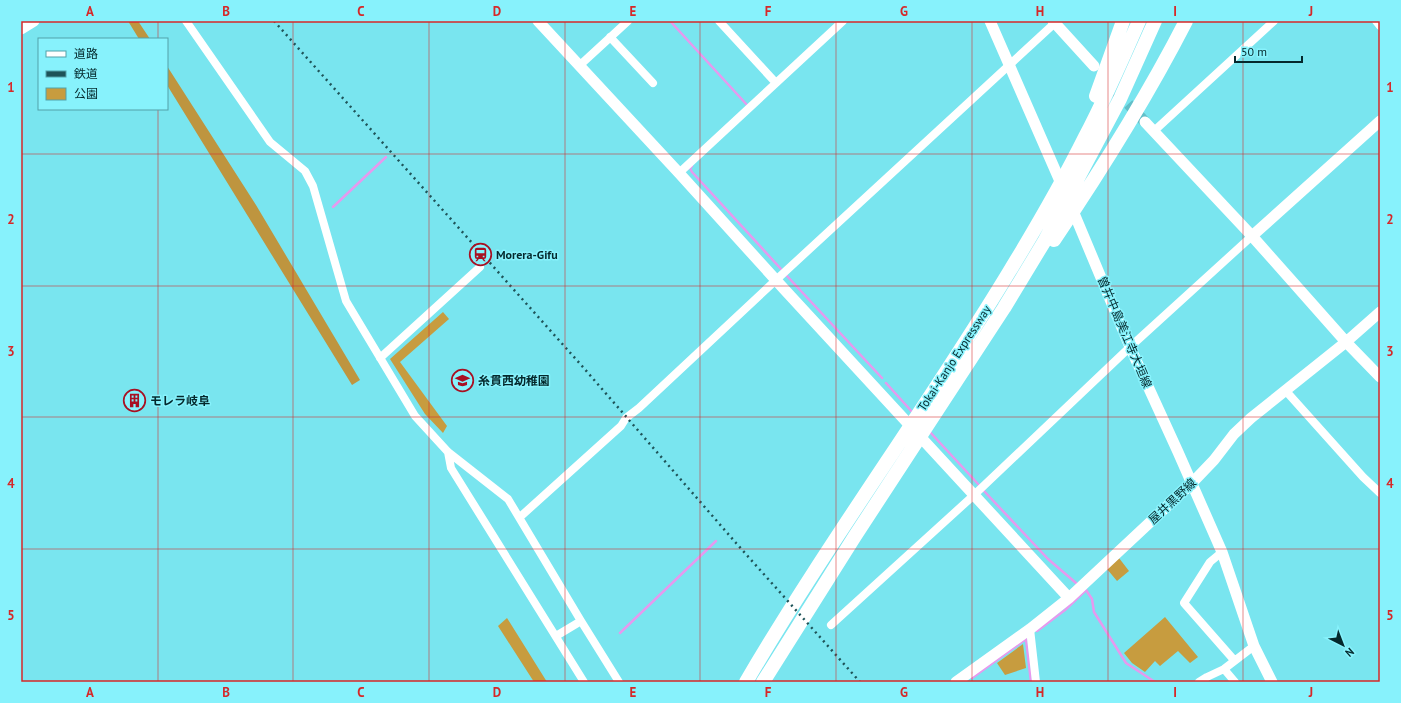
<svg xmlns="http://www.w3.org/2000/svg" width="1401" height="703" font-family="'PT Sans','Noto Sans JP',sans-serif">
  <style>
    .green { fill: #c79c3f }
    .forest { fill: #be953f }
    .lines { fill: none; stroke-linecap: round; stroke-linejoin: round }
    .stream { stroke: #e699ee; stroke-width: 2.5 }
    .secondary-tunnel { stroke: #62bfc8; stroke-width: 11; stroke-dasharray: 11 5.5; stroke-linecap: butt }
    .street { stroke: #fff; stroke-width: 8 }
    .secondary { stroke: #fff; stroke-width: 11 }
    .highway { stroke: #fff; stroke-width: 14 }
    .rail { stroke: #1e5358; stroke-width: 2.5; stroke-dasharray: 2 4; stroke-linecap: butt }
    .grid { fill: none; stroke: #d62828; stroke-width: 1; stroke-opacity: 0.55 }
    .labels { text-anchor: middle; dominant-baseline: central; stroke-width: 3; stroke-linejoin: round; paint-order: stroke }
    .poi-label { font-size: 12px; font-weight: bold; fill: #04282c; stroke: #87f2fc; text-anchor: start }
    .street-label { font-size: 12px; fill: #04282c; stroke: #87f2fc }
    .neatline { fill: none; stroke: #d62828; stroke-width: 1.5 }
    .grid-label { font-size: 13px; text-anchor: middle; font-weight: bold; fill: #d62828 }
  </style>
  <rect width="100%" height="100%" fill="#79e5ef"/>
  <path class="green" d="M443 312 449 319 400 362 447 426 443 433 425 414 390 359Z
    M1119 558 1129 571 1117 581 1107 569Z
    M1165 617 1198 657 1190 663 1178 651 1160 666 1155 661 1145 672 1132 663 1124 653Z
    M507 618 547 682H534L498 626Z
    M1023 644 1026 668 1005 675 997 663Z"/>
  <path class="forest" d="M128 21H138L150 39H139Z
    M167 66 256 205 360 380 352 385 167 85Z"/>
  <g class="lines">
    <path class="stream" d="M670 21 748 106
      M692 166 690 168 692 172 781 269
      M333 207 386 157
      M787 276 882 378
      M886 383 914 414
      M929 431 979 485
      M984 491 1048 559 1076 583
      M1037 631 1065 610 1086 590 1092 599 1094 612 1126 663 1155 682
      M620 633 716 541
      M972 678 1026 639 1031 682"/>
    <path class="secondary-tunnel" d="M1117 92 1145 122"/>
    <path class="street" d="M186 21 270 142 305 171 313 186 346 301 415 416 448 452 508 499 581 621 619 682
      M719 21 776 83
      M1376 21 1380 26
      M610 37 653 83
      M579 66 628 21
      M1154 131 1274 21
      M679 173 843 21
      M380 358 480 267
      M1285 390 1363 477 1380 493
      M448 452 451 468 584 682
      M520 517 621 426 626 418 639 408 776 280 1057 21
      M1222 552 1210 562 1184 603 1234 660
      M831 625 974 495 1130 347 1252 236
      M1030 629 1036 682
      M556 636 581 621
      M1224 669 1235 682
      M1199 682 1207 677 1224 669 1254 646"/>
    <path class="secondary" d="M538 21 679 173 784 289 1069 598
      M990 21 1063 188
      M1053 21 1094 66
      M21 29 34 21
      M1145 122 1252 236 1346 342 1380 377
      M1071 206 1130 347 1178 452 1222 552 1254 646 1272 682
      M1252 236 1380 121
      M956 682 1030 629 1069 598 1192 483 1214 460 1234 434 1251 418 1346 342 1380 312"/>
    <path class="highway" d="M1096 96 1123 21
      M1054 240C1102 169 1147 97 1186 21
      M746 682C828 542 925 411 1009 272 1036 228 1062 183 1085 137 1105 99 1122 60 1139 21
      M763 682 855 536 1004 308 1044 242 1120 99 1155 21"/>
    <path class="rail" d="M274 21 582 366 736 543 860 682"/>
  </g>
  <path class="grid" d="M158 21V39M293 21V682M429 21V682M565 21V682M700 21V682M836 21V682M972 21V682M1108 21V682M1243 21V682M158 109V682M21 154H1380M21 286H1380M21 417H1380M21 549H1380"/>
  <defs>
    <symbol id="station-ring" viewBox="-11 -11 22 22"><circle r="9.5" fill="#87f2fc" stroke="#a81022" stroke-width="1.5"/><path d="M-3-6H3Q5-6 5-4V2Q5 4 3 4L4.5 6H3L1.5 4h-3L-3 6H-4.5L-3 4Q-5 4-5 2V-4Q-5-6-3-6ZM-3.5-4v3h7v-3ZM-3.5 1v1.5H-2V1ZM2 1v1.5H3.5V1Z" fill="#a81022"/></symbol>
    <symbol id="school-ring" viewBox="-11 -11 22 22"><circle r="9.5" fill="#87f2fc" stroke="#a81022" stroke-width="1.5"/><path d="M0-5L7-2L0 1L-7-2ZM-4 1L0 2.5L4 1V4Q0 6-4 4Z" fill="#a81022"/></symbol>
    <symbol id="building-ring" viewBox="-11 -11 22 22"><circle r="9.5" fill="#87f2fc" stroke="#a81022" stroke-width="1.5"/><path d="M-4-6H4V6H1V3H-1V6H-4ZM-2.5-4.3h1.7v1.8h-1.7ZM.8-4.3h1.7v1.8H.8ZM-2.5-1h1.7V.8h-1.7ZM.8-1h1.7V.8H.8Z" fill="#a81022"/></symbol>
  </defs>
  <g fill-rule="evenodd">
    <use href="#station-ring" x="468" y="242" width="25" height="25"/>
    <use href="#school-ring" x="450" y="368" width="25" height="25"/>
    <use href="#building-ring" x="122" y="388" width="25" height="25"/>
  </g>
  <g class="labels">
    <g class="poi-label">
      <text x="496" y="254">Morera-Gifu</text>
      <text x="478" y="380">糸貫西幼稚園</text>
      <text x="150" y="400">モレラ岐阜</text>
    </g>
    <g class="street-label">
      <text transform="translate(1125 332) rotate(67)">曽井中島美江寺大垣線</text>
      <text transform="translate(954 358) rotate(-57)">Tokai-Kanjo Expressway</text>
      <text transform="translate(1172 501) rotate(-43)">屋井黒野線</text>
    </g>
  </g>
  <rect width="1401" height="703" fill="none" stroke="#87f2fc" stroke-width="44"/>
  <rect x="38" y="38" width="130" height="72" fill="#87f2fc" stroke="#53a1a9"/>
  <rect x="46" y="51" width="20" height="6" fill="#ffffff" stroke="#53a1a9"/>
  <text x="74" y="58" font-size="12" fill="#04282c">道路</text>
  <rect x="46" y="71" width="20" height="6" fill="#1e5358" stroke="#53a1a9"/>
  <text x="74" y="78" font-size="12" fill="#04282c">鉄道</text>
  <rect x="46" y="88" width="20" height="12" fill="#c79c3f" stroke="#53a1a9"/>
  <text x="74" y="98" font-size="12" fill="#04282c">公園</text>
  <g transform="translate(1343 645) rotate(138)" stroke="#87f2fc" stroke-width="3" paint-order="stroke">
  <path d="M0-3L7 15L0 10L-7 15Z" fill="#04282c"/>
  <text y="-6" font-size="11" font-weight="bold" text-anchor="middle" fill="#04282c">N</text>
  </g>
  <path d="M1235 56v6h67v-6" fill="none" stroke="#04282c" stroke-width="2"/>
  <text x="1241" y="56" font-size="12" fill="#04282c" stroke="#87f2fc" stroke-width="3" paint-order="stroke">50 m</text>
  <rect x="22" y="22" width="1357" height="659" class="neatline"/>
  <g class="grid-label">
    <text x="90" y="16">A</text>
    <text x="226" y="16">B</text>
    <text x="361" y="16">C</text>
    <text x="497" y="16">D</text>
    <text x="633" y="16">E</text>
    <text x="768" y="16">F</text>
    <text x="904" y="16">G</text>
    <text x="1040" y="16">H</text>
    <text x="1175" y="16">I</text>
    <text x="1311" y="16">J</text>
    <text x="11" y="92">1</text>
    <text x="1390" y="92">1</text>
    <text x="11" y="224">2</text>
    <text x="1390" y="224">2</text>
    <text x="11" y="356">3</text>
    <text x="1390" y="356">3</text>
    <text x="11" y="488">4</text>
    <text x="1390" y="488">4</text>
    <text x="11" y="620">5</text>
    <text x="1390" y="620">5</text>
    <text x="90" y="697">A</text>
    <text x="226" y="697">B</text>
    <text x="361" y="697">C</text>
    <text x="497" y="697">D</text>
    <text x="633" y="697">E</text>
    <text x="768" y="697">F</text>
    <text x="904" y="697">G</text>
    <text x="1040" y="697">H</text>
    <text x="1175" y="697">I</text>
    <text x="1311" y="697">J</text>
  </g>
</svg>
